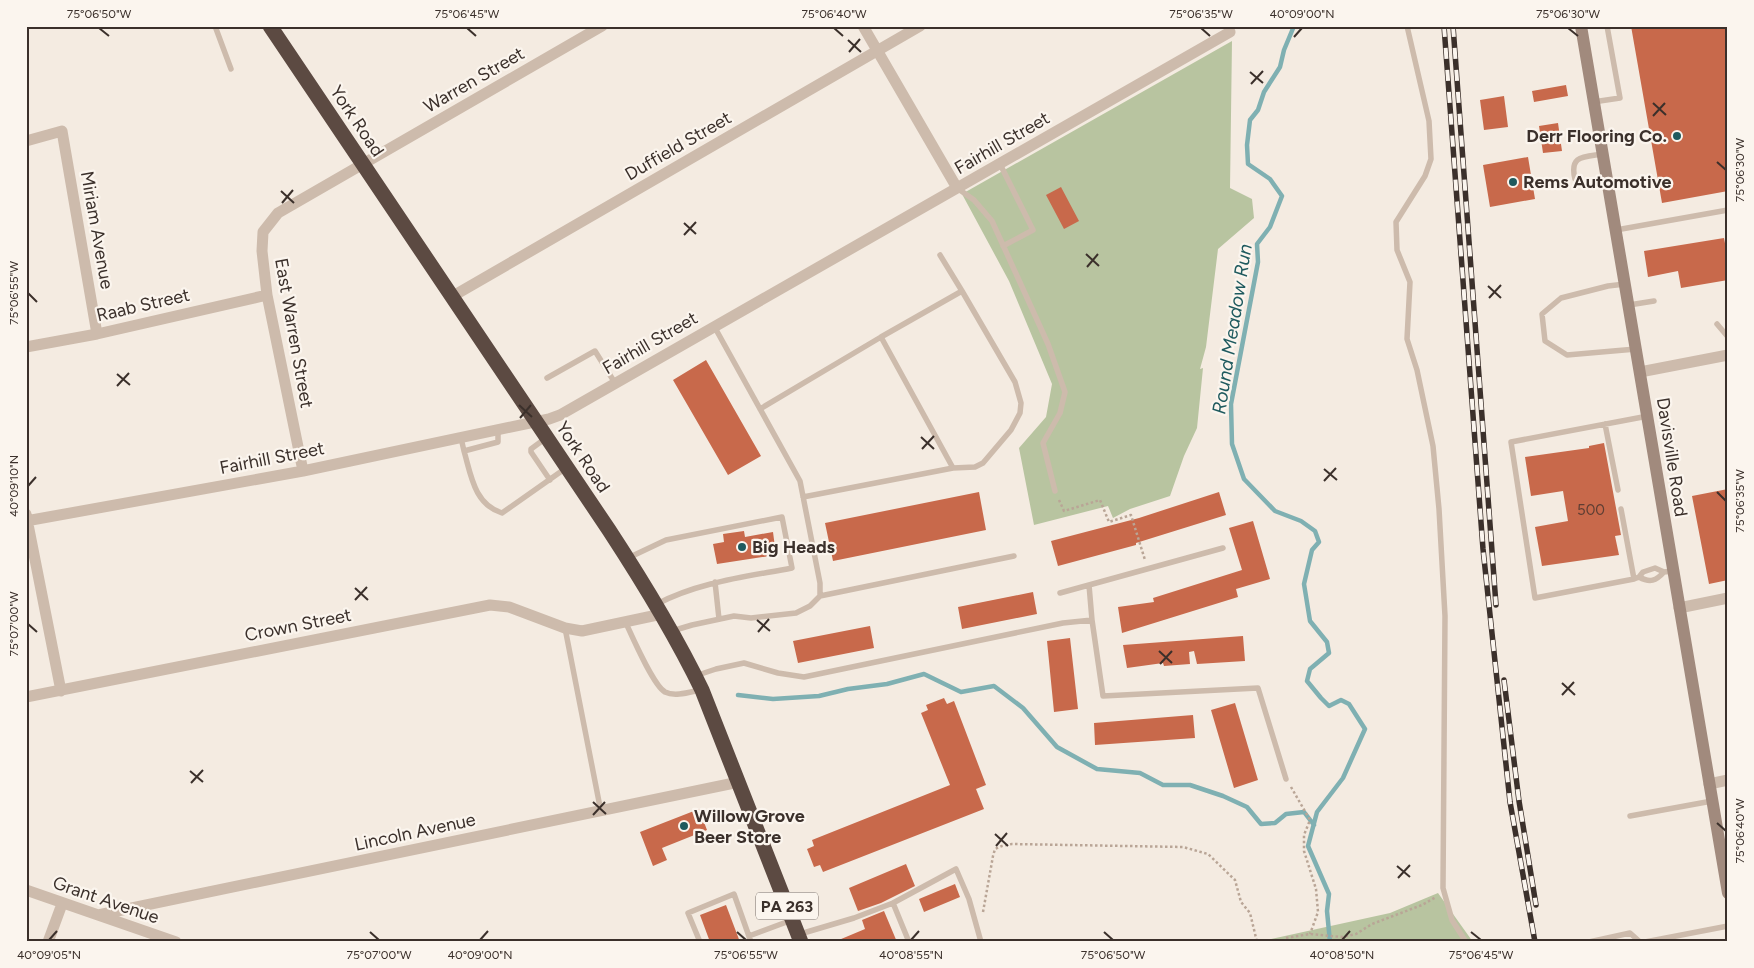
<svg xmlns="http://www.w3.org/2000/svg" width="1754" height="968" font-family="Figtree,sans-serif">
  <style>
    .green { fill: #b8c4a0 }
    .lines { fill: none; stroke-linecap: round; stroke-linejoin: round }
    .stream { stroke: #7fb0b2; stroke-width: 4.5 }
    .building { fill: #c8694b }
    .path { stroke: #b9a596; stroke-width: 2.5; stroke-dasharray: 2.5 2.5; stroke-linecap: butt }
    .lane { stroke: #cdbbac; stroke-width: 5.5 }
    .street { stroke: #cdbbac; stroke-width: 11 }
    .secondary { stroke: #a18a7d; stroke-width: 12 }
    .highway { stroke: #5c4a42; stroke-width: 15 }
    .rail-casing { stroke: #3b302b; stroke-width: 5.5 }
    .rail { stroke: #fbf5ee; stroke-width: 4; stroke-dasharray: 11; stroke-linecap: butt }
    .ticks { fill: none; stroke: #3b302b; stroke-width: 2 }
    .poi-dot { fill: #1f5a5e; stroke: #fbf5ee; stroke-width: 2 }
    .labels { text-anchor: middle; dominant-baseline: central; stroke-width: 4.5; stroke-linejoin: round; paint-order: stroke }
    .number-label { font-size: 15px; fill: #5e3e33 }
    .shield { fill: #fbf5ee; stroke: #756b66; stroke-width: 1 }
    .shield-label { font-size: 16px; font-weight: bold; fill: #3b302b }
    .street-label { font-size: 18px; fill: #3b302b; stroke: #fbf5ee }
    .poi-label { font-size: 18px; font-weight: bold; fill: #3b302b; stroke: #fbf5ee; text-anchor: start }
    .water-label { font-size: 19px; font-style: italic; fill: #1f5a5e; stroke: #fbf5ee }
    .neatline { fill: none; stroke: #3b302b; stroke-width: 2 }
    .ticks-label { font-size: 12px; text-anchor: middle; fill: #3b302b }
  </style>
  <rect width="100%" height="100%" fill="#f4ebe1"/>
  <path class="green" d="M1232 41 1230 188 1252 199 1254 218 1218 249 1206 347 1200 369 1203 368 1197 428 1184 456 1170 496 1130 509 1113 518 1108 506 1034 525 1019 448 1046 417 1052 384 1009 281 962 194Z
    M1438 893 1473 942H1258L1390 913Z"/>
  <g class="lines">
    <path class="stream" d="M1294 26 1284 50 1280 67 1264 92 1258 110 1250 120 1247 145 1248 164 1270 179 1282 196 1270 227 1257 244 1258 262 1231 404 1232 444 1244 479 1275 511 1301 521 1315 531 1319 542 1312 550 1304 584 1310 621 1327 642 1329 653 1310 669 1307 681 1321 698 1329 706 1341 700 1349 704 1365 729 1343 778 1317 812 1308 846 1329 894 1327 911 1330 942
      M738 695 773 699 819 696 848 689 887 684 924 674 961 692 994 686 1023 708 1057 747 1097 769 1140 773 1163 785H1190L1223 796 1247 807 1261 824 1275 823 1286 814 1304 812 1314 825"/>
  </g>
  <path class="building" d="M1631 26H1728V191L1662 203Z
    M1566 85 1568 96 1534 102 1532 91Z
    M1504 96 1508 127 1484 130 1480 100Z
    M1558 123 1562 151 1543 153 1539 126Z
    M1528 157 1535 199 1490 207 1483 165Z
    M1061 187 1079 221 1064 229 1046 195Z
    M1724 238 1728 259V280L1681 288 1678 271 1648 277 1644 251Z
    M706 360 761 456 728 475 673 380Z
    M1604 443 1621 535 1615 536 1619 555 1542 566 1535 527 1568 521 1563 491 1531 496 1525 457 1589 448V446Z
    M1728 489V580L1709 584 1692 496Z
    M979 492 986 530 833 561 825 523Z
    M1219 492 1226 515 1136 543V545L1058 566 1051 541 1139 518Z
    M1253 521 1270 579 1236 589 1238 597 1122 633 1118 607 1154 602 1153 598 1242 570 1229 528Z
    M744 531 745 537 773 532 776 555 717 564 713 544 724 542 723 534Z
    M1033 592 1037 614 962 629 958 607Z
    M870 626 874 648 798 663 793 641Z
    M1243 636 1245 661 1197 664 1194 651 1189 652 1190 664 1164 666 1163 663 1127 668 1123 645Z
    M1070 638 1078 709 1054 712 1047 641Z
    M944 698 947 704 954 701 986 785 976 789 984 809 823 872 820 865 814 867 807 849 814 846 812 840 950 785 921 713 928 710 926 705Z
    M1235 703 1258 780 1234 788 1211 710Z
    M1193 715 1195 738 1095 745 1094 723Z
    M699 809 707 830 662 848 667 860 653 866 640 832Z
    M906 864 915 886 881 903 858 911 849 888Z
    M955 884 960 897 924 912 919 899Z
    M726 905 740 942H710L700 915Z
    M884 911 897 942H834L865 929 862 920Z"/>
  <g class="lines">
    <path class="path" d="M1059 500 1064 511 1100 500 1109 522 1131 515 1145 560
      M1291 787 1310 820 1304 835V851L1316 889 1318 912 1310 934
      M983 912 993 856 995 849 1002 846 1012 844 1183 847 1208 854 1235 880 1241 902 1250 913 1257 942
      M1283 942 1286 938 1310 934 1342 937 1356 934 1372 924 1422 905 1436 897"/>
    <path class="lane" d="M215 26 231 69
      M1407 26 1429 121 1431 159 1425 176 1396 222 1397 250 1410 282 1407 339 1417 370 1433 446 1439 509 1445 616 1443 888 1452 920 1466 942
      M1593 102 1620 98 1607 26
      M1603 154C1584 157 1569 155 1575 179L1581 184 1608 182
      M1000 164 1033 230 1003 246
      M957 188 974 200 992 221 1048 344 1065 392 1060 413 1043 443 1055 491
      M1616 230 1728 210
      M1625 284 1608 286 1561 298 1542 314 1545 341 1567 355 1636 349
      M1629 305 1654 301
      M1717 324 1728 337
      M714 326 800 481 820 583V596
      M881 337 962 291 940 255
      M547 378 595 351 615 383
      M760 409 881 337 953 468 803 497
      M1648 416 1511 442 1535 598 1634 579 1639 577 1643 572 1655 568 1664 572 1673 571
      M1605 424 1618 490
      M461 438 464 451 498 442V430
      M546 438 531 449V452L550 480
      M464 451C471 475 474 504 502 513L566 468
      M953 468 975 467 983 463 1011 430 1020 413 1021 403 1015 382 962 291
      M1621 509 1634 579
      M628 558 666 540 782 517 792 568C745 577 699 582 657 604
      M1639 577C1650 583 1656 581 1664 572
      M715 582 719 619
      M1060 593 1089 585
      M1092 620 1089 585 1223 548
      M625 621C632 636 653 685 665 692 675 697 690 692 700 690
      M565 628 601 812
      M672 631 692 625 734 616 751 618 796 613 810 606 820 596 1014 556
      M695 676 716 669 744 663 778 673 804 677 1063 623 1092 620 1103 696 1258 688 1286 779
      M1630 816 1712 801
      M893 903 956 869 969 899 981 942
      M800 934 854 918 893 903 909 942
      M749 936 792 920
      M700 942 688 913 734 894 751 942
      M1589 942 1630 933 1640 942
      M1645 942 1728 926"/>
    <path class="street" d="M863 26 957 188
      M26 141 62 131 97 334
      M453 296 920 26
      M26 347 97 334 267 295
      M1640 372 1728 355
      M303 471 267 295 262 251 263 232 278 213 602 26
      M26 514 61 691
      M26 521 303 471 549 419 560 415 1230 32
      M1679 608 1728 598
      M26 697 490 605 509 607 565 628 582 631 662 614
      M1709 784 1728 780
      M26 890 176 942
      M98 915 739 782
      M48 942 62 904"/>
    <path class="secondary" d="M1581 26 1728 893"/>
    <path class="highway" d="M270 26 609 530C643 582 675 634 702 690L801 942"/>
    <defs>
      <path id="rail" d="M1444 26 1483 549 1510 802 1535 942
        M1453 26 1496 605
        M1504 680 1519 801 1536 905"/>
    </defs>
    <use href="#rail" class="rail-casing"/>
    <use href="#rail" class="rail"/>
  </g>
  <path class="ticks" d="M99 28 109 36M467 28 476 36M834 28 843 36M1201 28 1210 36M1568 28 1578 36M1294 37 1302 28M848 40 861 52M849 52 860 39M1250 72 1263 83M1251 84 1263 71M1653 103 1666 115M1653 116 1665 103M1717 162 1726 170M281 191 294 203M282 203 293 190M684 223 696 234M684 235 696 222M1086 254 1099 266M1087 267 1098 254M1488 286 1501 298M28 293 37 302M1489 298 1501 285M117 374 130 385M117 386 129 373M519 405 532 417M520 418 531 405M921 437 934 449M922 449 934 436M1324 469 1337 480M1324 481 1336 468M28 486 36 477M1717 492 1726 501M355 588 368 600M355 600 367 587M757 620 770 631M28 624 37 632M758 632 769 619M1159 651 1172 663M1160 664 1172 651M1562 683 1575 695M1562 695 1574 682M190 771 203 782M191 783 203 770M593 802 606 814M593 815 605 802M1717 823 1726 831M995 834 1008 846M996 846 1007 833M1397 866 1410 877M1398 878 1410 865M370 932 379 940M737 932 746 940M1104 932 1113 940M1471 932 1481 940M49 940 57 931M480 940 488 931M911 940 919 931M1342 940 1350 931"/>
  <g class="poi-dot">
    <circle cx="1677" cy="136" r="5"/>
    <circle cx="1513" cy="182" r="5"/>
    <circle cx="742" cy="547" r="5"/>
    <circle cx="684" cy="826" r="5"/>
  </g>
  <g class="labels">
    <g class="number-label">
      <text x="1591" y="510">500</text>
    </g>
    <rect class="shield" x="756" y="892.5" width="62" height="27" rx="4"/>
    <g class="shield-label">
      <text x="787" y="906">PA 263</text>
    </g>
    <g class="street-label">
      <text transform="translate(474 80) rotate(-30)">Warren Street</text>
      <text transform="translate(357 121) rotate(56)">York Road</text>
      <text transform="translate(1002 143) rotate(-30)">Fairhill Street</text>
      <text transform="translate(678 146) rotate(-30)">Duffield Street</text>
      <text transform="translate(97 230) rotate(80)">Miriam Avenue</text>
      <text transform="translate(143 305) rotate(-13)">Raab Street</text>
      <text transform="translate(294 333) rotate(80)">East Warren Street</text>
      <text transform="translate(650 343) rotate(-30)">Fairhill Street</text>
      <text transform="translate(583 457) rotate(56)">York Road</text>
      <text transform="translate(1672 457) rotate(81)">Davisville Road</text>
      <text transform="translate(272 458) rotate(-11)">Fairhill Street</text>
      <text transform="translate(298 625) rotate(-11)">Crown Street</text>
      <text transform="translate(415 832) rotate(-12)">Lincoln Avenue</text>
      <text transform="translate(106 900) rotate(19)">Grant Avenue</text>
    </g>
    <g class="poi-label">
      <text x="1667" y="136" text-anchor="end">Derr Flooring Co.</text>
      <text x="1523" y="182">Rems Automotive</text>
      <text x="752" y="547">Big Heads</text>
      <text x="694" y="816">Willow Grove<tspan x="694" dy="21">Beer Store</tspan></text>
    </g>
    <g class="water-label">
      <text transform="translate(1232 329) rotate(-81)">Round Meadow Run</text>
    </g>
  </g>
  <rect width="1754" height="968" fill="none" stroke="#fbf5ee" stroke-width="55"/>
  <rect x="28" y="28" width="1698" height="912" class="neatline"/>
  <g class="ticks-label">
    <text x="99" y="18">75°06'50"W</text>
    <text x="467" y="18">75°06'45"W</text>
    <text x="834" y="18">75°06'40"W</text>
    <text x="1201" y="18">75°06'35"W</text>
    <text x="1302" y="18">40°09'00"N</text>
    <text x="1568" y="18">75°06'30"W</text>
    <text transform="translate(1740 170) rotate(-90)" y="4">75°06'30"W</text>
    <text transform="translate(14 293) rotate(-90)" y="4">75°06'55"W</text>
    <text transform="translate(14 486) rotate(-90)" y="4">40°09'10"N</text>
    <text transform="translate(1740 501) rotate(-90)" y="4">75°06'35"W</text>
    <text transform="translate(14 624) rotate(-90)" y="4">75°07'00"W</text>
    <text transform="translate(1740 831) rotate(-90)" y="4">75°06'40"W</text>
    <text x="49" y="959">40°09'05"N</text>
    <text x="379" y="959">75°07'00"W</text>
    <text x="480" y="959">40°09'00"N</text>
    <text x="746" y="959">75°06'55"W</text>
    <text x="911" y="959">40°08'55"N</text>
    <text x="1113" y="959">75°06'50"W</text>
    <text x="1342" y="959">40°08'50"N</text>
    <text x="1481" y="959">75°06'45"W</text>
  </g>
</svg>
